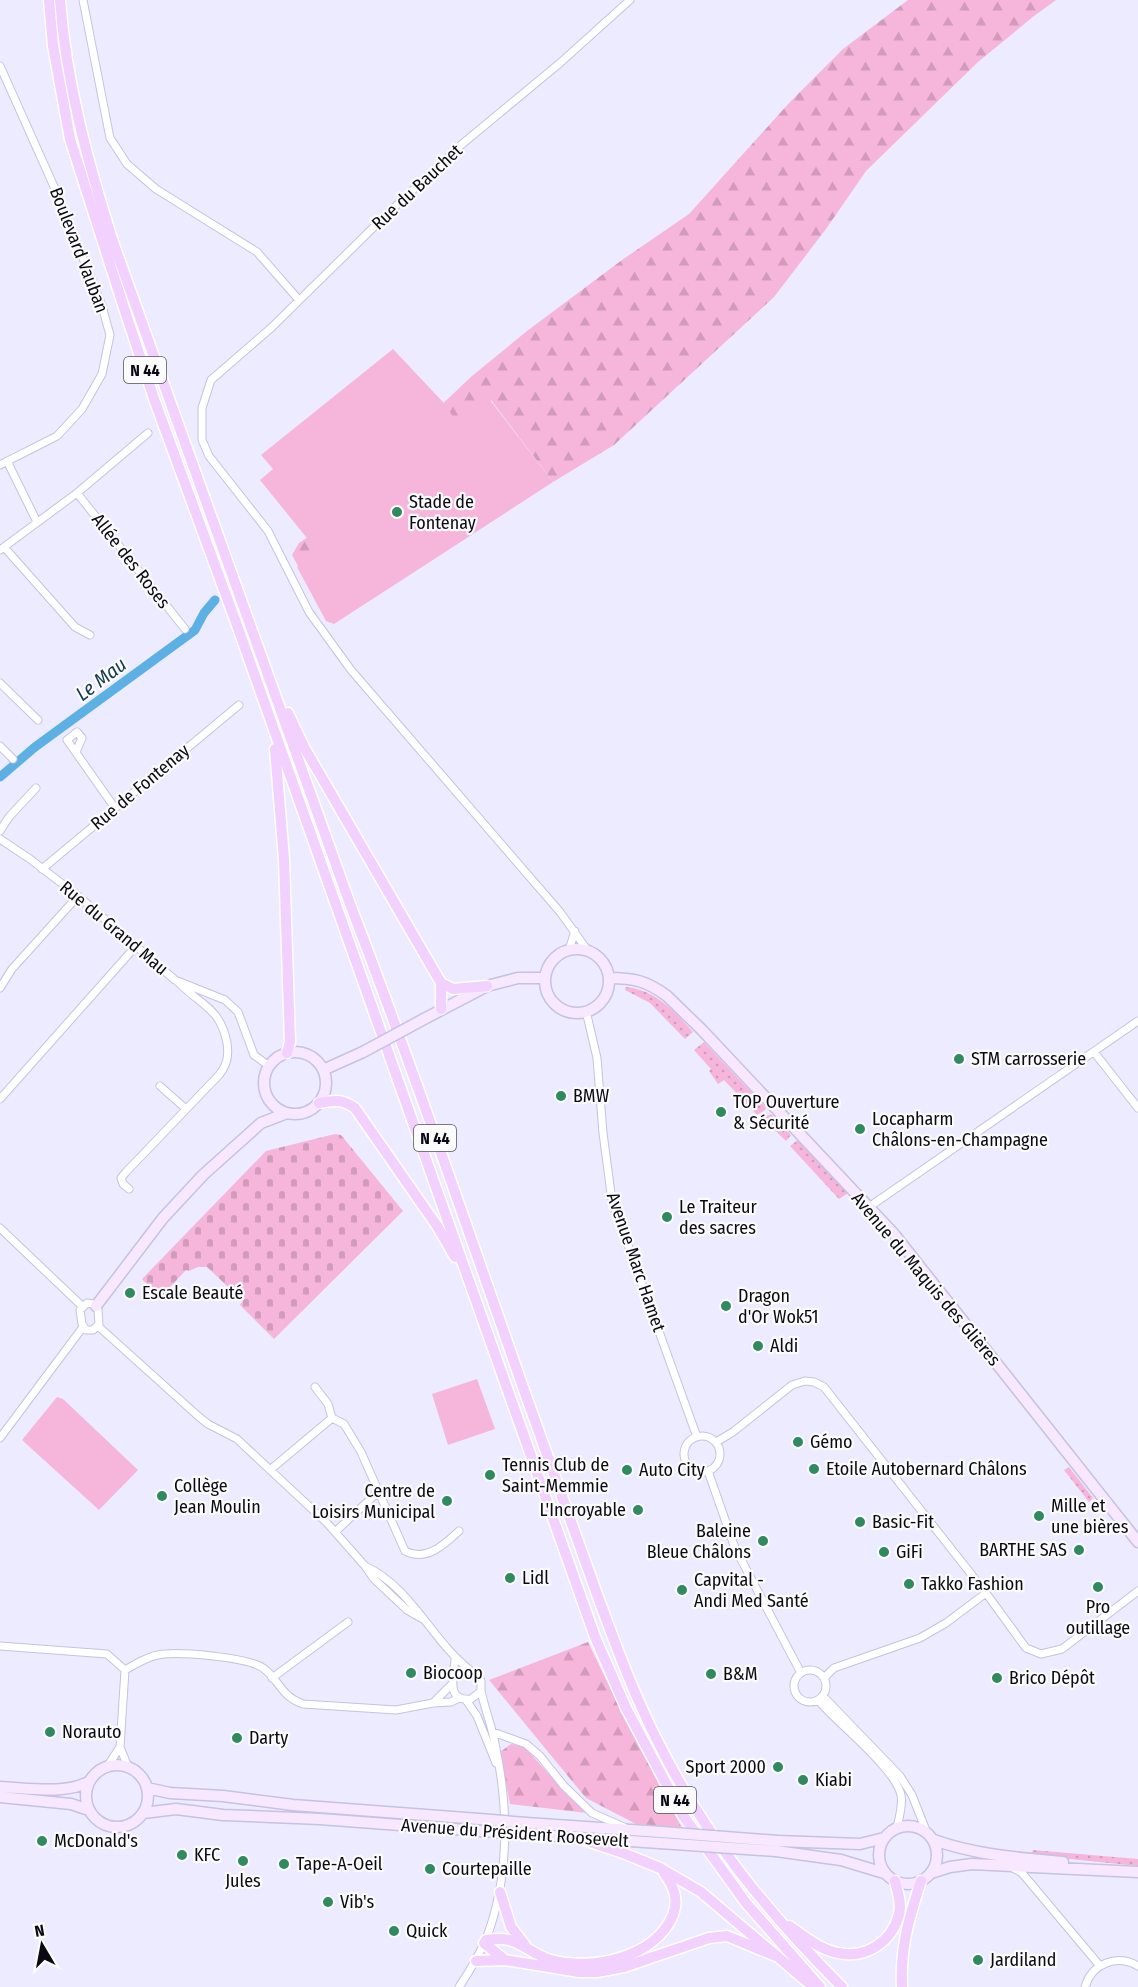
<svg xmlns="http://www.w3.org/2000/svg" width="1138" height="1987" font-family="'Fira Sans Condensed',sans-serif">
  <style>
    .grass { fill: url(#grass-dots) }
    .forest { fill: url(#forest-firs) }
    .cemetery { fill: url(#cemetery-stones) }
    .pitch { fill: #f6b6db }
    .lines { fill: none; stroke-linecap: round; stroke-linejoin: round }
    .canal { stroke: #5db0e3; stroke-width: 9 }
    .street-casing { stroke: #c5c2e2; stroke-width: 9 }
    .secondary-casing { stroke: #c5c2e2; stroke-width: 13 }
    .primary-casing { stroke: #fff; stroke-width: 13 }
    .street { stroke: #fff; stroke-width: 7 }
    .secondary { stroke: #f8e8ff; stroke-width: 10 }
    .primary { stroke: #f2d1fe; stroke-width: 10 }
    .secondary-bridge-casing { stroke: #c5c2e2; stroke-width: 13; stroke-linecap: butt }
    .secondary-bridge { stroke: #f8e8ff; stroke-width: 10 }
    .poi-dot { fill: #308a5f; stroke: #fbfbfb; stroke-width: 2 }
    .labels { text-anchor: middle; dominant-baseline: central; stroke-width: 4.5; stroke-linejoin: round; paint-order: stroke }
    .shield { fill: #fbfbfb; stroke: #535259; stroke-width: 1.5 }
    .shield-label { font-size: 16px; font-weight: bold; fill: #0b0a14 }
    .street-label { font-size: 18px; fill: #0b0a14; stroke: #fbfbfb }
    .poi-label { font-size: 18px; fill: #0b0a14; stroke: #fbfbfb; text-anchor: start }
    .water-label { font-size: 20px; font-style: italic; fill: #163a50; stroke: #fbfbfb }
  </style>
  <defs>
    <pattern id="grass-dots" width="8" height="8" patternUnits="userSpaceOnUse" patternTransform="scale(1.5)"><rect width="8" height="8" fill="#f6b6db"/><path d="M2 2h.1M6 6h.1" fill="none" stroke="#d29bbb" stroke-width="1.8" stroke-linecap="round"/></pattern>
    <pattern id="forest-firs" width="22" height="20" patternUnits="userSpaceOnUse" patternTransform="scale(1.5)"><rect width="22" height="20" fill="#f6b6db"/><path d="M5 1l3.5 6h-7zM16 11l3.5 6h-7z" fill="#d29bbb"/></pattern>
    <pattern id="cemetery-stones" width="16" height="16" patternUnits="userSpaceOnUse" patternTransform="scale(1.5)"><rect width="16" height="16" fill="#f6b6db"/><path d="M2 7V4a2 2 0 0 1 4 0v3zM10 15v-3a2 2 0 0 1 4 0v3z" fill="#d29bbb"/></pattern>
  </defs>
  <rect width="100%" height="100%" fill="#edebff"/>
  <path class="grass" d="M626 987C656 990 674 1011 693 1032L685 1039 650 1003 625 990Z
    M704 1042 766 1108 765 1110 757 1115 724 1080 718 1084 709 1071 711 1069 694 1050Z
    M771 1114 791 1135 786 1141 762 1118Z
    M798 1140 848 1193 839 1199 790 1146Z
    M1069 1467 1093 1498 1089 1502 1064 1470Z
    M1033 1850 1138 1859V1866L1031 1855Z"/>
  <path class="forest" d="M908 0H1056L1034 16 978 62 866 171 826 229 774 297 614 445 553 482 491 400 448 466 299 568 292 555 299 543 410 470 435 411 472 376 527 331 622 260 689 214 790 102 843 49Z
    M588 1642 615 1698 682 1828 636 1824 586 1798 489 1680Z
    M511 1744 523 1745 568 1796 587 1813 510 1804 500 1752Z"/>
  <path class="cemetery" d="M335 1134 341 1135 403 1211 274 1339 240 1305 243 1301 207 1267H198L189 1271 186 1270 160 1298 142 1279 266 1151Z"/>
  <path class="pitch" d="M393 349 442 401 459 425 490 400 553 482 334 624 326 621 297 567 319 553 260 480 273 469 261 455Z
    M477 1379 495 1429 448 1445 432 1394Z
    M57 1397 63 1399 138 1470 99 1510 22 1440Z"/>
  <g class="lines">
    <path class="canal" d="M0 777 35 747 195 630 204 613 215 600"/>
    <defs>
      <path id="street" d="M83 0 110 138 127 164 156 189 257 252 299 300
        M0 66 60 200 102 306 110 335 102 374 82 409 57 436 0 465
        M7 461 37 522
        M77 493 185 629
        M4 547 75 627 90 635
        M0 550 77 493 148 433
        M0 683 38 720
        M0 746 13 759
        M76 752 82 738 77 732 67 740 115 808
        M0 831 9 817 36 788
        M0 839 30 859 78 896 175 980 225 1000 238 1012 254 1055 269 1066
        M42 869 239 705
        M569 950 575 931
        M588 951 560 912 351 670 309 612 268 531 209 456 202 440V408L211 380 271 328 383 218 461 145 560 63 630 0
        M0 988 12 969 78 896
        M586 1011 597 1058 603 1133 612 1201 697 1437
        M1094 1052 1138 1108
        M160 1086 186 1109
        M0 1099 136 946
        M129 1189 123 1184 121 1178 126 1172 219 1075C227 1065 229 1056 227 1043 220 1007 201 1006 177 981
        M869 1207 1138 1021
        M0 1228 82 1306
        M87 1303 93 1304 98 1310 99 1324 93 1330H86L82 1324 80 1310Z
        M98 1326 198 1416 208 1424 237 1439 327 1523 365 1566 374 1579 407 1610 421 1618
        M315 1387 328 1404 332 1418
        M332 1418 344 1424 361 1452 405 1551C426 1562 444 1545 459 1531
        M684 1454a18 18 0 1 1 36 0a18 18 0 1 1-36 0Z
        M0 1438 83 1327
        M716 1442 733 1432 792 1385 805 1381 814 1382 824 1387 986 1593 1026 1648 1041 1654 1062 1649 1138 1591
        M270 1470 332 1418
        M708 1471 735 1548 801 1673
        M335 1532 378 1492
        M365 1566C411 1587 432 1641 470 1670
        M0 1646 107 1654 125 1670 120 1747 128 1767
        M794 1686a16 16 0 1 1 32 0a16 16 0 1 1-32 0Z
        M125 1670C136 1664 146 1657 158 1655 177 1651 247 1657 263 1668 279 1679 280 1696 303 1704L396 1710 433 1703 451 1702 459 1698
        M272 1678 348 1622
        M454 1678 463 1670 475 1673 481 1681V1691L471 1699C445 1702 454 1675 455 1659
        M824 1678 834 1668 920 1638 946 1623 986 1593
        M823 1696 900 1776 912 1795 927 1833
        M466 1700 477 1716 496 1763
        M818 1700C839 1725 895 1768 901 1795 903 1806 899 1817 897 1828
        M433 1703 452 1684
        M493 1732 526 1744 540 1756 564 1786 592 1813 624 1827
        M107 1767 120 1747
        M1011 1867 1022 1873 1100 1966
        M459 1987C469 1972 479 1956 486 1939 509 1880 509 1810 496 1749 493 1729 485 1710 481 1691
        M1085 1987C1092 1963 1117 1954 1138 1966"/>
      <path id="secondary" d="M545 981a32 32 0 1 1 64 0a32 32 0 1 1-64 0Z
        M609 978C634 978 647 981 667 996L702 1030 894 1234 1138 1542
        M424 1019 487 986 518 978H545
        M264 1083a31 31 0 1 1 62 0a31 31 0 1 1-62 0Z
        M323 1070 363 1052
        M96 1306 163 1218 203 1175 261 1123 287 1113
        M86 1796a31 31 0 1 1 62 0a31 31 0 1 1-62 0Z
        M0 1787C27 1788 67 1795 90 1781
        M147 1788 170 1793 223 1796 293 1805 479 1819
        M0 1797 71 1804 89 1810
        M143 1813 176 1809 223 1815 320 1819 480 1831
        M526 1823 661 1832
        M879 1855a29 29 0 1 1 58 0a29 29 0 1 1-58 0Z
        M525 1834 660 1843
        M934 1840C976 1855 1019 1858 1063 1862
        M777 1841 860 1844 884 1838
        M776 1851 841 1860 884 1873
        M931 1873 950 1867 972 1864 1138 1872"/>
      <path id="primary" d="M49 0 53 46 70 139 124 308 154 399 238 628 595 1637 626 1708 682 1814 746 1903 820 1987
        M60 0C66 83 88 163 113 242L350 904C412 1066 468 1230 525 1393 549 1461 573 1529 598 1597 616 1646 634 1695 658 1742 704 1835 769 1914 842 1987
        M288 713 304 747 441 983V1009
        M275 749 284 859 290 1042 287 1053
        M441 983 453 989 487 986
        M319 1103C334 1100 342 1099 355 1108L437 1226 455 1257
        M578 1838 623 1853 660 1868 701 1892 811 1985
        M500 1892 511 1927 525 1945
        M789 1926C804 1936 820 1950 838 1953 866 1959 892 1942 899 1914 902 1903 897 1891 895 1881
        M486 1940C493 1939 502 1938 509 1940 524 1944 536 1956 551 1960 592 1971 655 1958 673 1915 679 1899 674 1886 664 1873
        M484 1943 505 1960
        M476 1961 505 1960 579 1972H597L624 1967 709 1938 727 1936 778 1957
        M902 1987C900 1948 909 1918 921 1881"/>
    </defs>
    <use href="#street" class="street-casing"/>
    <use href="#secondary" class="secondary-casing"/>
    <use href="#primary" class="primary-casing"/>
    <use href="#street" class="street"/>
    <use href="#secondary" class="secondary"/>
    <use href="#primary" class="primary"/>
    <defs>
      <path id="secondary-bridge" d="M363 1052 424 1019
        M479 1819 526 1823
        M480 1831 525 1834
        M661 1832 777 1841
        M660 1843 776 1851"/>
    </defs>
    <use href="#secondary-bridge" class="secondary-bridge-casing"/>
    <use href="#secondary-bridge" class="secondary-bridge"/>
  </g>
  <g class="poi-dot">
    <circle cx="397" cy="512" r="6"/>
    <circle cx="959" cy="1059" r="6"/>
    <circle cx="561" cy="1096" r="6"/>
    <circle cx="721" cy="1112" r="6"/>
    <circle cx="860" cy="1129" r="6"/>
    <circle cx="667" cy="1217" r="6"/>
    <circle cx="130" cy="1293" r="6"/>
    <circle cx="726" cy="1306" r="6"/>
    <circle cx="758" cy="1346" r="6"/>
    <circle cx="798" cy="1442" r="6"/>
    <circle cx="814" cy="1469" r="6"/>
    <circle cx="627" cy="1470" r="6"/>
    <circle cx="490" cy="1475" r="6"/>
    <circle cx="162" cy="1496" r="6"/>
    <circle cx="447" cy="1501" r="6"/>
    <circle cx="638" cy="1510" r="6"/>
    <circle cx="1039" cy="1516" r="6"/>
    <circle cx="860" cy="1522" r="6"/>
    <circle cx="763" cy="1541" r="6"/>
    <circle cx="1079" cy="1550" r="6"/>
    <circle cx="884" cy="1552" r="6"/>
    <circle cx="510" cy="1578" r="6"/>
    <circle cx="909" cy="1584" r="6"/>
    <circle cx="1098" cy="1587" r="6"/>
    <circle cx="682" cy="1590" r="6"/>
    <circle cx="411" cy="1673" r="6"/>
    <circle cx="711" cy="1674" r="6"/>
    <circle cx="997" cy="1678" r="6"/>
    <circle cx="50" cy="1732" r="6"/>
    <circle cx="237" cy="1738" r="6"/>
    <circle cx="778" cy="1767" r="6"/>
    <circle cx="803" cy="1780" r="6"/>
    <circle cx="42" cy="1841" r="6"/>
    <circle cx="182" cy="1855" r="6"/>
    <circle cx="243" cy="1861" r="6"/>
    <circle cx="284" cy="1864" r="6"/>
    <circle cx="430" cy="1869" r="6"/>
    <circle cx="328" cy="1902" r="6"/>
    <circle cx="394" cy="1931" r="6"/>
    <circle cx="978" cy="1960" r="6"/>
  </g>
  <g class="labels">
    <g class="shield">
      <rect x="124" y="357" width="42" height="26" rx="4.5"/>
      <rect x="414" y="1125" width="42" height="26" rx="4.5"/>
      <rect x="654" y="1787" width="42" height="26" rx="4.5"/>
    </g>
    <g class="shield-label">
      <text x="145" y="370">N 44</text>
      <text x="435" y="1138">N 44</text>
      <text x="675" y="1800">N 44</text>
    </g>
    <g class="street-label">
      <text transform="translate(417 187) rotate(-43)">Rue du Bauchet</text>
      <text transform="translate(79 250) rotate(69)">Boulevard Vauban</text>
      <text transform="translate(131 561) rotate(52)">Allée des Roses</text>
      <text transform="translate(140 787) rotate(-40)">Rue de Fontenay</text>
      <text transform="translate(114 928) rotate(40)">Rue du Grand Mau</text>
      <text transform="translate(636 1262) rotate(71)">Avenue Marc Hamet</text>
      <text transform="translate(926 1279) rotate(50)">Avenue du Maquis des Glières</text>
      <text transform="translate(515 1833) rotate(4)">Avenue du Président Roosevelt</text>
    </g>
    <g class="poi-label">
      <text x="409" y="502">Stade de<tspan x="409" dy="21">Fontenay</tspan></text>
      <text x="971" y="1059">STM carrosserie</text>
      <text x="573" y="1096">BMW</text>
      <text x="733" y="1102">TOP Ouverture<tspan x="733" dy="21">&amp; Sécurité</tspan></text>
      <text x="872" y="1119">Locapharm<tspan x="872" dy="21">Châlons-en-Champagne</tspan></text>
      <text x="679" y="1207">Le Traiteur<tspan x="679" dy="21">des sacres</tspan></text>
      <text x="142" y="1293">Escale Beauté</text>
      <text x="738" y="1296">Dragon<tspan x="738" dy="21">d'Or Wok51</tspan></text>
      <text x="770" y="1346">Aldi</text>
      <text x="810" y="1442">Gémo</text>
      <text x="502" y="1465">Tennis Club de<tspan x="502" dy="21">Saint-Memmie</tspan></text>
      <text x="826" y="1469">Etoile Autobernard Châlons</text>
      <text x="639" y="1470">Auto City</text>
      <text x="174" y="1486">Collège<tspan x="174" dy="21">Jean Moulin</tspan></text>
      <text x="435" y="1491" text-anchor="end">Centre de<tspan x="435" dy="21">Loisirs Municipal</tspan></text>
      <text x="1051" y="1506">Mille et<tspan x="1051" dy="21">une bières</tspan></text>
      <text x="626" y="1510" text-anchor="end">L'Incroyable</text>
      <text x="872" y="1522">Basic-Fit</text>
      <text x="751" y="1531" text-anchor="end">Baleine<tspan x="751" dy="21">Bleue Châlons</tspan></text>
      <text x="1067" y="1550" text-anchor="end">BARTHE SAS</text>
      <text x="896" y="1552">GiFi</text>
      <text x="522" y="1578">Lidl</text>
      <text x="694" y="1580">Capvital -<tspan x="694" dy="21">Andi Med Santé</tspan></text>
      <text x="921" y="1584">Takko Fashion</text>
      <text x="1098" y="1607" text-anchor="middle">Pro<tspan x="1098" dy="21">outillage</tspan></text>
      <text x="423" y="1673">Biocoop</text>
      <text x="723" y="1674">B&amp;M</text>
      <text x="1009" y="1678">Brico Dépôt</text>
      <text x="62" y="1732">Norauto</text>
      <text x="249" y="1738">Darty</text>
      <text x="766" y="1767" text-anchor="end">Sport 2000</text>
      <text x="815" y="1780">Kiabi</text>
      <text x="54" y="1841">McDonald's</text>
      <text x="194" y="1855">KFC</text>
      <text x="296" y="1864">Tape-A-Oeil</text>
      <text x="442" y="1869">Courtepaille</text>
      <text x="243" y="1881" text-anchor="middle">Jules</text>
      <text x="340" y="1902">Vib's</text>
      <text x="406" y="1931">Quick</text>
      <text x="990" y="1960">Jardiland</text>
    </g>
    <g class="water-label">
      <text transform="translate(101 679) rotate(-37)">Le Mau</text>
    </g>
  </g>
  <g transform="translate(42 1945) rotate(350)" stroke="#fbfbfb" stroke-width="4.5" paint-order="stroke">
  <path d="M0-4.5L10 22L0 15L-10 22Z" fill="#0b0a14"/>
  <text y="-9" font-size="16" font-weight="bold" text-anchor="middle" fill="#0b0a14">N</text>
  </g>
</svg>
